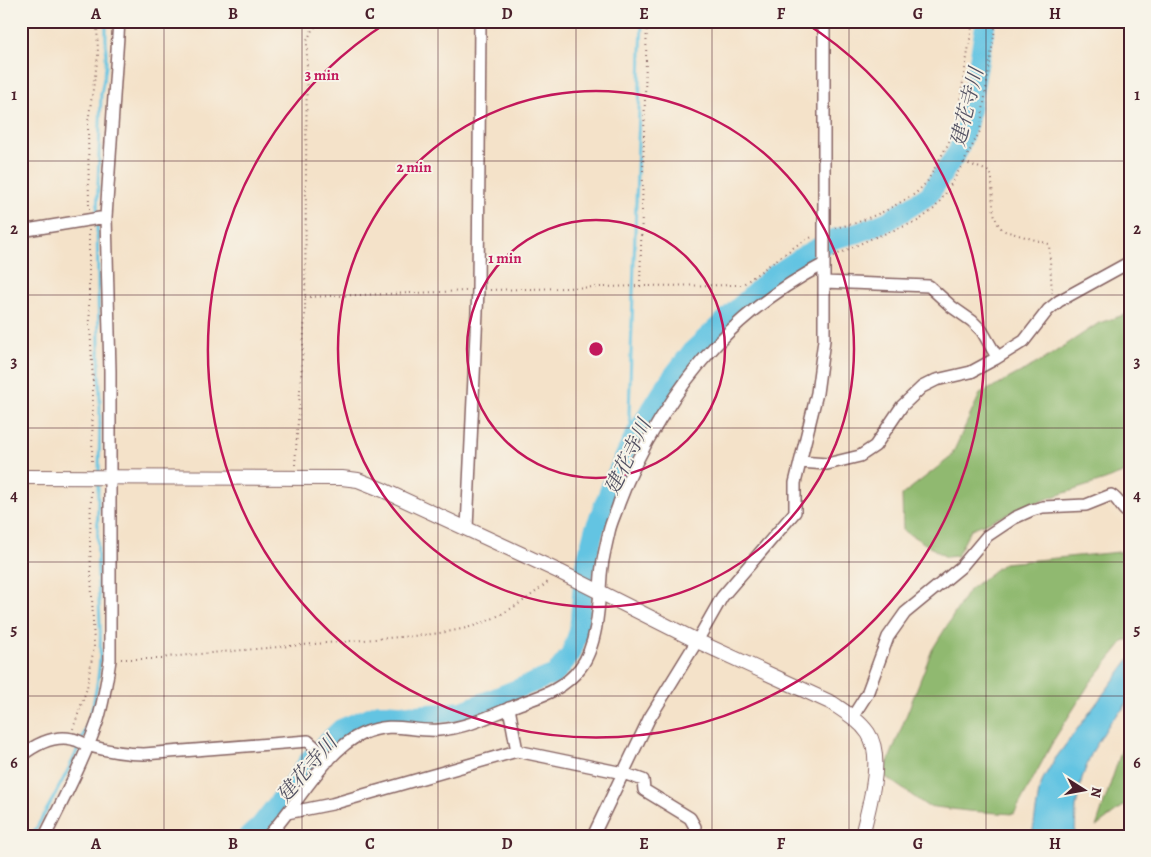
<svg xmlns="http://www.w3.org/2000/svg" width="1151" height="857" font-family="Alegreya,'Noto Serif JP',serif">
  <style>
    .forest { fill: #90b96f; stroke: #6d6c4d }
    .water { fill: #64c4e2; stroke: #577286 }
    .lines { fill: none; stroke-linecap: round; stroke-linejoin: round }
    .stream { stroke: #64c4e2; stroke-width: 3 }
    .river { stroke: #64c4e2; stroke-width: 20 }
    .minor-casing { stroke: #866362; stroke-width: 14 }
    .tertiary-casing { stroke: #866362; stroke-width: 16 }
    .path { stroke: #866362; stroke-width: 2; stroke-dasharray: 1 4; stroke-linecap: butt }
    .minor { stroke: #fff; stroke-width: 11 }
    .tertiary { stroke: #fff; stroke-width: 14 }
    .grid { fill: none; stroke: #4a1f2b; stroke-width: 1; stroke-opacity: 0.55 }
    .ring { fill: none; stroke: #c2185b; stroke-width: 2.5 }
    .labels { text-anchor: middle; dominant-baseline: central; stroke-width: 4; stroke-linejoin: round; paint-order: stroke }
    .water-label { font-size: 20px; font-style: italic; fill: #525162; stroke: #f7f3e8 }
    .centre { fill: #c2185b; stroke: #f7f3e8; stroke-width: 2.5 }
    .ring-label { font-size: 15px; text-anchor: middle; font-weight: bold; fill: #c2185b; stroke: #f7f3e8; stroke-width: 4; stroke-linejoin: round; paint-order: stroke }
    .neatline { fill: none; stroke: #4a1f2b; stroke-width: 2 }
    .grid-label { font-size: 16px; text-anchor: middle; font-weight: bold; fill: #4a1f2b }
  </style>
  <rect width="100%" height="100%" fill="#f7f3e8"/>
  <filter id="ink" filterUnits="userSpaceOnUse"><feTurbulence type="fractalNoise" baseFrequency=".02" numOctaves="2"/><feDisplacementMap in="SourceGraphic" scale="10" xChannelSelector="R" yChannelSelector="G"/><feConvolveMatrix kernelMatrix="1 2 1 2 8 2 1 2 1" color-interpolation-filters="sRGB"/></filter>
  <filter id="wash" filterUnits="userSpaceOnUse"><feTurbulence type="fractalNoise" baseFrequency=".0096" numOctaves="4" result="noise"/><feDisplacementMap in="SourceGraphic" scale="20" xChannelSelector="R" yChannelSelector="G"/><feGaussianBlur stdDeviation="1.12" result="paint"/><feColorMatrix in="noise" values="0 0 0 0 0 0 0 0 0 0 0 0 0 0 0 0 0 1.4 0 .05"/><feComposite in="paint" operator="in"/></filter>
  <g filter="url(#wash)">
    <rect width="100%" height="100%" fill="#f4e2c9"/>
    <path class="forest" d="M1130 313V470L1105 480 1052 497 971 529 957 556 946 557 903 530 902 495 951 457 980 394 1043 360 1099 323Z
      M1130 551V640H1125L1090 683 1055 738 1014 814 968 811 927 806 883 775 932 650 969 590 1004 563Z
      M1130 725V801L1096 827Z"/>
    <path class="water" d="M1130 658V695L1123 709 1111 721 1092 752 1082 778 1076 807 1075 836H1032L1039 792 1043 779 1055 759Z"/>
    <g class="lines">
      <path class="stream" d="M97 215 101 94 106 67V21
        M97 221 100 408 99 472
        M634 437 629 414 642 21
        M32 836C57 791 88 741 96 690 103 655 100 619 98 584 97 550 98 516 98 481"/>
      <path class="river" d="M249 836 260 826 296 780 310 759 341 729 379 713 417 715 462 711 555 674 571 654 579 631 584 571 594 531 612 484 634 437 669 381 692 351 770 278 806 254 834 239 858 233 888 221 929 195 958 151 968 122 986 21"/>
    </g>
  </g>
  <g filter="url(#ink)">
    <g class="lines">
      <defs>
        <path id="minor" d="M21 231 106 217
          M824 282 929 286 952 307 972 321 982 331 997 357
          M800 462 827 464 860 456 875 446 902 406 922 387 936 380 971 372 995 359 1024 341 1048 310 1059 301 1130 262
          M467 528 478 290 480 21
          M509 708 517 751
          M853 716 867 694 888 637 905 613 961 567 987 536 1014 518 1032 510 1043 507 1086 505 1111 495C1120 500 1121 510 1130 514
          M21 756C35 745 53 735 72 739 78 740 84 744 90 746 108 751 125 754 144 754L308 741 329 760
          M287 813 332 804 517 751 623 773 643 780 644 790 690 818 695 827
          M45 836C64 798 84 760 98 720 104 700 107 680 110 660V371L106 217 119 21
          M268 836C296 807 326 749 362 734 394 720 409 732 439 730 467 728 492 715 517 705 529 700 543 696 554 690 563 685 574 676 580 668 598 645 599 603 601 575 602 561 606 546 609 532 611 522 616 513 619 503 639 448 676 388 716 345 747 312 784 285 824 264
          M593 836 649 719 697 641 722 597 795 512V483L817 393 824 340V21"/>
        <path id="tertiary" d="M21 477 342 478 358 480 383 490 560 572 697 641 832 703C845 712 859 720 868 733 885 758 868 808 862 836"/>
      </defs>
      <use href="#minor" class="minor-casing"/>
      <use href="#tertiary" class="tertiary-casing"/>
      <path class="path" d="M964 162C972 166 984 168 990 173 996 179 986 220 1005 231L1049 244 1052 293
        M89 210 88 122 98 56 97 21
        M835 228 856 223 885 211 915 194 927 182 948 144 956 124 973 21
        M89 230V304L93 383 92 465
        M834 256 868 240 918 221 934 209 944 196 964 162 980 131 996 21
        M640 286 647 21
        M490 290 640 286 742 285 797 245 812 237
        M305 297 467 291
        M295 465 305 317 307 41 312 30 321 21
        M121 659H162L167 657C233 651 298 645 364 640 402 636 452 636 487 621 510 611 532 596 550 580
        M73 729 87 688 94 646 90 546 91 490"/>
      <use href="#minor" class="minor"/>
      <use href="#tertiary" class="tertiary"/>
    </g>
  </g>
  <path class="grid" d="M164 21V836M302 21V836M438 21V836M576 21V836M712 21V836M849 21V836M986 21V836M21 161H1130M21 295H1130M21 428H1130M21 562H1130M21 696H1130"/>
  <g class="ring">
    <circle cx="596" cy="349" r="129"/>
    <circle cx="596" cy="349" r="258"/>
    <path d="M804 22A388 388 0 1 1 388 22"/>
  </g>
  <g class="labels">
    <g class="water-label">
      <text transform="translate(967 107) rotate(-76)">建花寺川</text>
      <text transform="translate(628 457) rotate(-64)">建花寺川</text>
      <text transform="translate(307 769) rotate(-49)">建花寺川</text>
    </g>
  </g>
  <circle cx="596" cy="349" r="8" class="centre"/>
  <g class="ring-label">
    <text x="322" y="80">3 min</text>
    <text x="414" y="172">2 min</text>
    <text x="505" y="263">1 min</text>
  </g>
  <rect width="1151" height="857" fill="none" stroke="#f7f3e8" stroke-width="55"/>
  <g transform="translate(1084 790) rotate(101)" stroke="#f7f3e8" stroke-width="4" paint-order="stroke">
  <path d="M0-4L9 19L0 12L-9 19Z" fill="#4a1f2b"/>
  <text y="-8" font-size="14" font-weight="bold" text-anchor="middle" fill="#4a1f2b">N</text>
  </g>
  <rect x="28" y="28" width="1096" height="802" class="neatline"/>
  <g class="grid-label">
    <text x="96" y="19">A</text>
    <text x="233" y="19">B</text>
    <text x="370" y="19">C</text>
    <text x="507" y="19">D</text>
    <text x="644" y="19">E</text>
    <text x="781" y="19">F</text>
    <text x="918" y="19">G</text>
    <text x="1055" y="19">H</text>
    <text x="14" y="100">1</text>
    <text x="1137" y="100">1</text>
    <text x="14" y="234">2</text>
    <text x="1137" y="234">2</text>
    <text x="14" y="367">3</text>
    <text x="1137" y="367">3</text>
    <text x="14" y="501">4</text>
    <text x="1137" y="501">4</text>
    <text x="14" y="635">5</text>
    <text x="1137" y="635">5</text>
    <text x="14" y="768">6</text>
    <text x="1137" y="768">6</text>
    <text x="96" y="849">A</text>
    <text x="233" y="849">B</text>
    <text x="370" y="849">C</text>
    <text x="507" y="849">D</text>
    <text x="644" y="849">E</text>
    <text x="781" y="849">F</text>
    <text x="918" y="849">G</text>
    <text x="1055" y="849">H</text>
  </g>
</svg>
